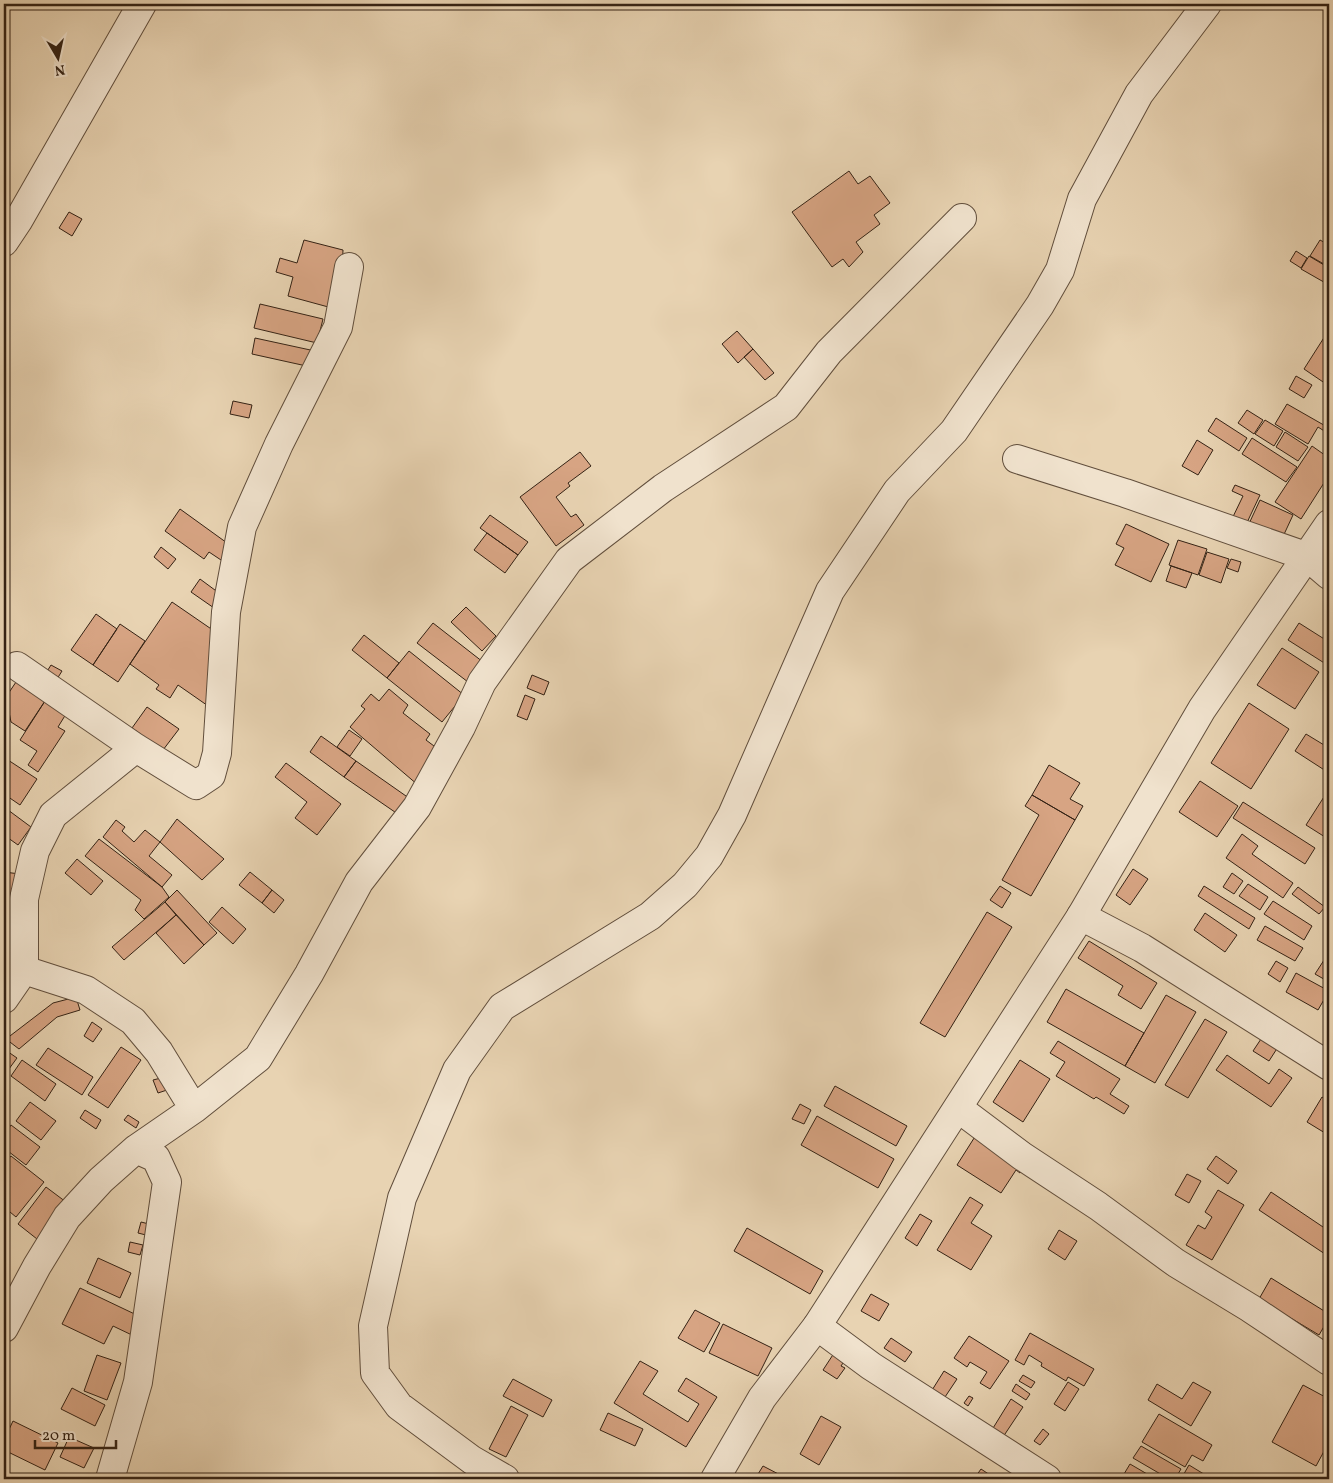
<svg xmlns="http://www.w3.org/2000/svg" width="1333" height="1483" font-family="Vollkorn,serif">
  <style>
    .building { fill: #d7a483; stroke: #342214 }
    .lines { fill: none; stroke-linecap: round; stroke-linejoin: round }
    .minor-casing { stroke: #614e3c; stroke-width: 30 }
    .tertiary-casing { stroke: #614e3c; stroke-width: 30 }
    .minor { stroke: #f0e2cd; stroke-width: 28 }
    .tertiary { stroke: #f0e2cd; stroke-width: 28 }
  </style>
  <rect width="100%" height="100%" fill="#e8d3b2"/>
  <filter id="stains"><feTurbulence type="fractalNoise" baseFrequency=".004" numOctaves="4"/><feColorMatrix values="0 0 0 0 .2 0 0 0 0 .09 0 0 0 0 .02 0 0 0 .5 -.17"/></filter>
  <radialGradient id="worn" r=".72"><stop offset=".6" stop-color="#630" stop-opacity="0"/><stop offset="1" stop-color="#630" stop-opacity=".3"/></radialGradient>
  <path class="building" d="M849 171 858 184 870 176 890 203 874 215 880 224 856 242 863 252 849 267 843 259 832 267 792 212Z
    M69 212 82 219 72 236 59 228Z
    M304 240 343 250 342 274 332 308 288 296 293 277 276 272 280 258 297 263Z
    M1320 240 1329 245V267L1310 256Z
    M1296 251 1307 258 1301 268 1290 261Z
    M1309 256 1329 268V285L1301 269Z
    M260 304 323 319 317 343 254 328Z
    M737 331 753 349 738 363 722 344Z
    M1325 336 1329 338V386L1304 369Z
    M255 338 315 351 311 367 252 354Z
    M753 349 774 373 765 380 744 357Z
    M1296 376 1312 385 1304 398 1289 389Z
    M233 401 252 405 249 418 230 414Z
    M1287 404 1329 428V434L1318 427 1308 444 1275 424Z
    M1247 410 1263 420 1254 434 1238 423Z
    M1216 418 1247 438 1239 451 1208 431Z
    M1265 420 1283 431 1274 446 1255 434Z
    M1285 432 1308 447 1298 461 1276 447Z
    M1252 438 1297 467 1286 482 1242 454Z
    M1197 440 1213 450 1198 475 1182 466Z
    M1312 446 1329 458V475L1301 519 1275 502Z
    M580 452 591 466 568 483 570 486 556 497 571 517 576 514 584 525 556 546 520 497Z
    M1235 485 1260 495 1243 531 1229 525 1243 496 1232 491Z
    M1260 500 1293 515 1280 543 1247 528Z
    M180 509 234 548 224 562 209 552 204 559 165 531Z
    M490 515 528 542 518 555 480 528Z
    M1126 524 1169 544 1151 582 1115 565 1124 548 1116 544Z
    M487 533 518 555 505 573 474 550Z
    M1178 540 1207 549 1198 575 1169 565Z
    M161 547 176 559 168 569 154 557Z
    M1207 552 1229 559 1221 583 1199 575Z
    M1231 559 1241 562 1238 572 1227 568Z
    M1171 566 1192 573 1186 588 1166 581Z
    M200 579 223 596 214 608 191 592Z
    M172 602 220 635 211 708 178 685 170 698 156 689 159 685 130 664Z
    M466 607 496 636 482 651 451 622Z
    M96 614 117 629 93 665 71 650Z
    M433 623 483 662 468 682 417 643Z
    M1299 623 1329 642V666L1288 640Z
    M120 624 145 641 118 682 93 665Z
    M364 635 399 663 387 678 352 650Z
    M1282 648 1319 672 1295 709 1257 685Z
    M409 651 464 695 442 722 387 678Z
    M51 665 62 671 57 679 46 673Z
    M532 675 549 682 544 695 527 688Z
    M16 682 45 701 25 731 11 722 6 697Z
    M389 689 408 705 403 713 430 734 426 740 442 752 425 791 350 727 365 709 361 706 371 694 379 701Z
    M525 695 535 699 527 720 517 716Z
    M45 701 66 714 58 727 65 731 38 772 28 765 37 751 20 740Z
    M1249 703 1289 729 1251 789 1211 763Z
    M147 707 179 729 163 750 132 728Z
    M349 730 362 739 350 756 337 747Z
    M1306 734 1329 748V773L1295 751Z
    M321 736 356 761 344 777 310 752Z
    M8 760 37 779 20 805 4 794V766Z
    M356 761 416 803 405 819 344 777Z
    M286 763 341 804 317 835 295 818 307 802 275 777Z
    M1049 765 1080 783 1070 799 1083 806 1075 820 1032 795Z
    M1200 781 1238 806 1217 837 1179 812Z
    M1329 789V830L1325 837 1306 825Z
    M1032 795 1075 820 1031 896 1002 880 1039 815 1025 806Z
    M1243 802 1315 848 1305 864 1233 818Z
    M4 807 31 827 18 845 4 835Z
    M177 819 224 859 202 880 160 842Z
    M116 820 125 827 122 831 134 842 145 830 160 842 149 856 172 875 162 887 103 837Z
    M1242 834 1258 846 1252 854 1293 883 1283 898 1226 858Z
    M99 839 162 887 169 897 144 919 135 910 141 900 85 856Z
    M77 859 103 881 91 895 65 873Z
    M1133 869 1148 879 1130 905 1116 895Z
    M4 872 20 874 16 921 4 920Z
    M250 872 272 890 262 903 239 885Z
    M1232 873 1243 881 1234 894 1223 887Z
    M1248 884 1268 897 1260 910 1239 896Z
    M1000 886 1011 893 1002 908 990 900Z
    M1204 886 1255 918 1249 929 1198 896Z
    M1298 887 1325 907 1319 914 1292 894Z
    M177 890 217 933 204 945 165 902Z
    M272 890 284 900 274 913 262 903Z
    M1273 901 1312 926 1304 940 1264 914Z
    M165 902 176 915 124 960 112 947Z
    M222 907 246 929 233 944 209 922Z
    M987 912 1012 927 945 1037 920 1023Z
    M1205 913 1237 935 1225 952 1194 930Z
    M176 915 204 945 184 964 156 933Z
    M1265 926 1303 948 1295 961 1257 940Z
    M1089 941 1157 983 1141 1009 1118 995 1123 986 1078 958Z
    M1326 957 1329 959V982L1315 974Z
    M1276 961 1288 968 1280 982 1268 974Z
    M1296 973 1329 991 1318 1010 1286 992Z
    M1066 989 1144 1033 1125 1066 1047 1022Z
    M1166 995 1196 1012 1155 1083 1125 1066Z
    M76 997 80 1010 57 1017 19 1049 6 1039 53 1003Z
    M1205 1019 1227 1032 1188 1098 1165 1085Z
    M92 1022 102 1029 93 1042 84 1036Z
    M1263 1036 1278 1047 1269 1061 1253 1051Z
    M1058 1041 1120 1079 1110 1094 1129 1106 1124 1114 1096 1097 1094 1099 1056 1076 1065 1062 1050 1053Z
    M121 1047 141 1060 108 1108 88 1095Z
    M48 1048 93 1077 82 1095 36 1065Z
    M4 1049 17 1058 6 1073 4 1072Z
    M1227 1055 1269 1084 1279 1069 1292 1078 1271 1107 1216 1070Z
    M22 1060 56 1084 45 1101 11 1076Z
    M1020 1060 1050 1079 1023 1122 993 1102Z
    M165 1077 170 1089 158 1093 153 1080Z
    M835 1086 907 1126 896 1146 824 1106Z
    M1322 1097 1329 1101V1126L1325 1133 1307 1122Z
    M30 1102 56 1121 41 1140 16 1121Z
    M800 1104 811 1110 804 1124 792 1119Z
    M85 1110 101 1120 96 1129 80 1118Z
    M128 1115 139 1122 136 1128 124 1120Z
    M817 1116 894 1159 878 1188 801 1145Z
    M11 1125 40 1147 26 1165 4 1148V1135Z
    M976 1135 1024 1167 1020 1173 1016 1170 1001 1193 957 1165Z
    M11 1156 44 1182 16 1217 4 1207V1164Z
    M1216 1156 1237 1171 1228 1184 1207 1169Z
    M1187 1174 1201 1181 1189 1203 1175 1195Z
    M46 1187 66 1202 37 1239 18 1224Z
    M1218 1190 1244 1205 1212 1260 1186 1245 1198 1225 1205 1229 1212 1217 1205 1212Z
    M1271 1192 1329 1231V1248L1325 1254 1259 1210Z
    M970 1197 983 1205 971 1223 992 1236 971 1270 937 1250Z
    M920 1214 932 1221 917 1246 905 1238Z
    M141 1222 153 1225 150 1236 138 1233Z
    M747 1228 823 1271 810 1294 734 1251Z
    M1059 1230 1077 1241 1065 1260 1048 1249Z
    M130 1242 143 1245 140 1255 128 1252Z
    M98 1258 131 1273 120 1298 87 1283Z
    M1271 1278 1329 1314V1318L1319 1335 1259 1299Z
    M80 1288 143 1318 134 1336 113 1326 104 1344 62 1324Z
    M871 1294 889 1304 879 1321 861 1311Z
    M695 1310 720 1323 704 1352 678 1338Z
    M723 1324 772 1348 758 1376 709 1353Z
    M1030 1333 1094 1369 1084 1386 1068 1377 1066 1381 1041 1366 1042 1363 1029 1355 1024 1365 1015 1360Z
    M969 1336 1009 1361 990 1389 980 1383 987 1372 970 1362 967 1367 954 1358Z
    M891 1338 912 1352 905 1362 884 1348Z
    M838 1347 849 1354 841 1366 845 1368 837 1379 823 1370Z
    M97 1355 121 1363 107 1400 84 1391Z
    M640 1361 658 1371 643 1394 688 1422 699 1404 678 1391 686 1378 717 1397 686 1447 614 1403Z
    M944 1371 957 1379 941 1403 929 1395Z
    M1023 1375 1035 1382 1031 1388 1019 1381Z
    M513 1379 552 1400 543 1417 503 1396Z
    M1068 1382 1079 1389 1065 1411 1054 1404Z
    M1193 1382 1211 1392 1191 1426 1148 1400 1157 1384 1182 1399Z
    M1016 1384 1030 1394 1026 1400 1012 1391Z
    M1303 1385 1329 1399V1442L1316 1466 1272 1442Z
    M72 1388 105 1405 95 1426 61 1409Z
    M969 1396 973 1398 968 1406 964 1403Z
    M1011 1399 1023 1407 1001 1440 990 1433Z
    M511 1406 528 1415 506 1457 489 1449Z
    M608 1413 643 1429 635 1446 600 1430Z
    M1159 1414 1212 1445 1203 1461 1192 1455 1185 1467 1142 1442Z
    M821 1416 841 1427 819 1465 800 1454Z
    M13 1421 58 1443 45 1470 4 1450V1440Z
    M1043 1429 1049 1434 1040 1445 1034 1441Z
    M69 1437 94 1448 84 1468 60 1457Z
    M1141 1446 1181 1469 1175 1479H1169L1133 1458Z
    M1130 1464 1154 1478 1153 1479H1121Z
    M1189 1465 1212 1479H1181Z
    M763 1466 788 1479H755Z
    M981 1469 996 1479H974Z"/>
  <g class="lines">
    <defs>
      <path id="minor" d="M4 242 18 221 142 4
        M1017 459 1125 493 1308 557 1329 575
        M17 666 136 748 196 785 211 775 217 753 226 612 242 527 279 444 338 327 349 267
        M1081 916 1142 948 1329 1066
        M24 970V899L35 851 53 815 136 748
        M4 999 24 970 86 990 133 1021 159 1052 194 1109
        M958 1108 1022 1156 1098 1206 1176 1263 1250 1308 1329 1361
        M817 1326 871 1366 1047 1479
        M4 1328 37 1266 67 1217 101 1180 136 1149 194 1109 258 1058 309 974 359 882 417 807 461 727 482 682 569 560 663 488 786 407 829 352 962 218
        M110 1479 138 1382 167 1182 156 1158 136 1149
        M505 1479 472 1460 399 1406 375 1373 373 1326 402 1198 457 1070 502 1007 650 916 685 885 709 856 732 815 830 591 897 491 954 431 1040 305 1060 270 1082 199 1139 94 1207 4"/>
      <path id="tertiary" d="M715 1479 762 1398 817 1326 1081 916 1202 709 1329 524"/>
    </defs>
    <use href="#minor" class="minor-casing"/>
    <use href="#tertiary" class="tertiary-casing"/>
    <use href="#minor" class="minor"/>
    <use href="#tertiary" class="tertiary"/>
  </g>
  <rect width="1333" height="1483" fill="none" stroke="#e8d3b2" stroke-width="20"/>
  <rect x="5" y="5" width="1323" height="1473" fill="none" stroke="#342214" stroke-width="2.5"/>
  <rect x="10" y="10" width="1313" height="1463" fill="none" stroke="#342214"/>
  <g transform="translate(58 58) rotate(171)" stroke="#f0e2cd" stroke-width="4" paint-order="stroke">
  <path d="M0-4L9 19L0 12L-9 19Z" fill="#342214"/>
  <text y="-8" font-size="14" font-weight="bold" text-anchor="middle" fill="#342214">N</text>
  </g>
  <path d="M35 1440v8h81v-8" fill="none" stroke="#342214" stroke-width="2.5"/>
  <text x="42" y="1440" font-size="15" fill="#342214" stroke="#f0e2cd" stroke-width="4" paint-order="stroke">20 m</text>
  <rect width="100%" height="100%" filter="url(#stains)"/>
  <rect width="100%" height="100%" fill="url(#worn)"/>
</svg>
